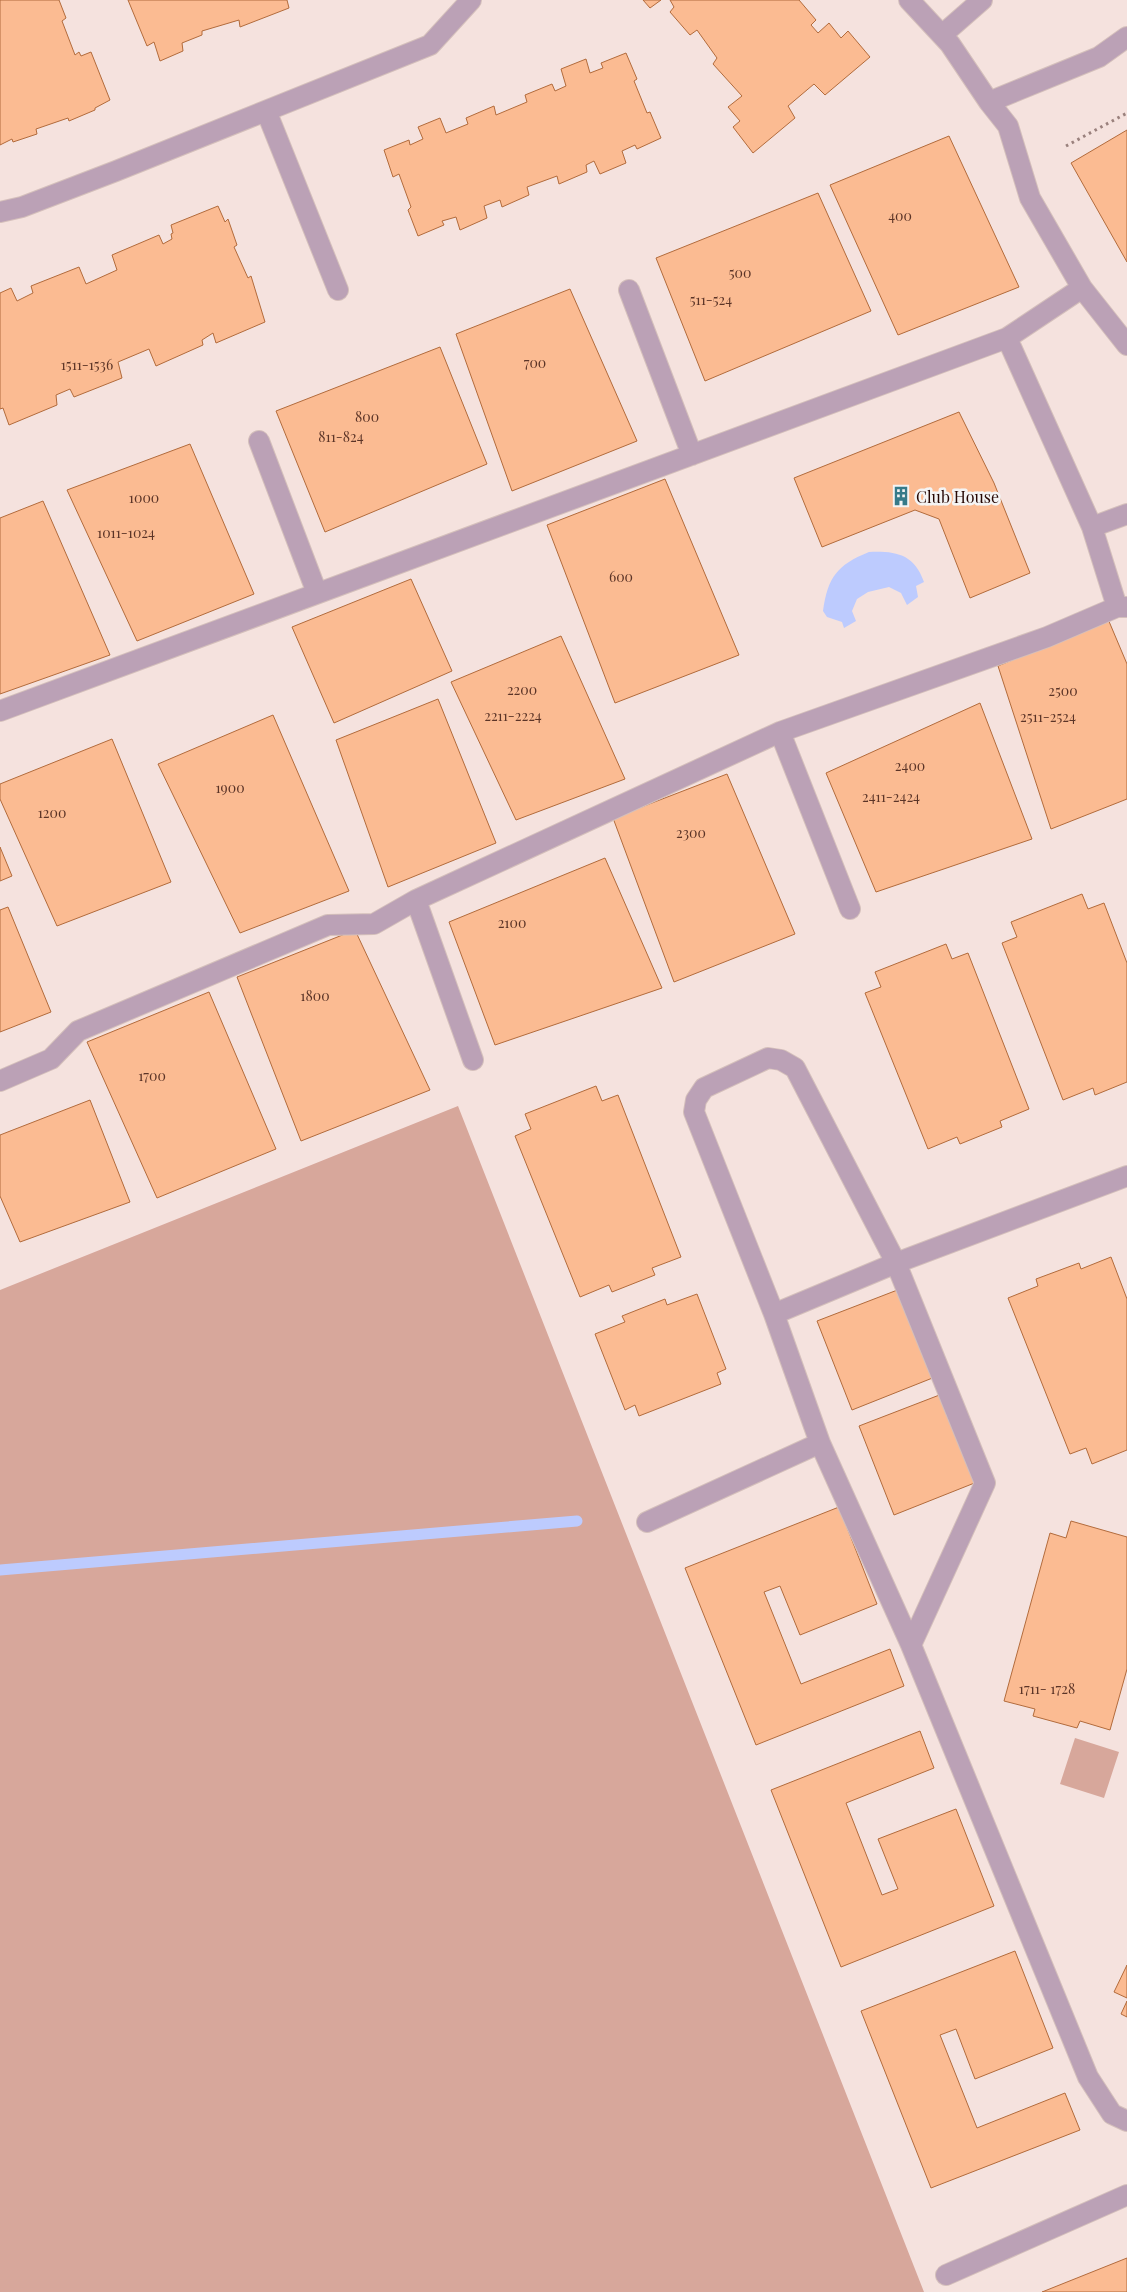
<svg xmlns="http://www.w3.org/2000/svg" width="1127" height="2292" font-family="'Playfair Display',serif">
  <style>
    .green { fill: #d7a79b }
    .water { fill: #bdcbfe }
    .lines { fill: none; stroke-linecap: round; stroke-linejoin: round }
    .stream { stroke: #bdcbfe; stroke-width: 11 }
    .building { fill: #fbbb92; stroke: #b26b3c }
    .lane-casing { stroke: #d4bfbb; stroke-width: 22 }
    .path { stroke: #9a817d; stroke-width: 3; stroke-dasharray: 2.5 4; stroke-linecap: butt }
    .lane { stroke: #bba1b6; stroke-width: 20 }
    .labels { text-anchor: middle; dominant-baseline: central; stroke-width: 5; stroke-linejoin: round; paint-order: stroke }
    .number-label { font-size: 14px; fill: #5b3427 }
    .poi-label { font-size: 16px; fill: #260703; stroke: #f4f4f4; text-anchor: start }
  </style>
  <rect width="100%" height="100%" fill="#f5e2de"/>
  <path class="green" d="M458 1106 924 2292H0V1290Z
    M1075 1738 1119 1752 1104 1798 1060 1784Z"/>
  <path class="water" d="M869 552C896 551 914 554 924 582L916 586 918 597 907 605 901 593 889 587 868 592 857 599 852 611 856 621 844 628 842 622 827 617 823 611C828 577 837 565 869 552Z"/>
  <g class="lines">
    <path class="stream" d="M0 1570 577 1521"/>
  </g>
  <path class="building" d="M0 0H59L66 18 62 21 75 55 79 52 81 56 91 52 110 100 95 108V110L69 121 68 118 36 129 37 134 13 142 12 139 0 145Z
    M128 0H287L289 8 240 27 239 20 202 31V35L182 43 183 51 160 61 154 42 147 46Z
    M643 0H661L650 8Z
    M670 0H799L816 20 811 25 818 33 829 23 841 38 848 31 870 57 825 95 814 84 788 106 795 118 753 153 733 127 740 121 728 107 742 96 713 64 717 58 697 30 690 35 670 12 674 7Z
    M626 53 637 79 634 81 647 113 650 112 661 138 637 149 635 145 622 151 626 163 600 174 594 161 586 165 587 172 559 184 557 176 527 187 529 195 502 207 500 200 484 206 487 218 460 230 456 217 442 221 444 225 418 236 408 210 411 207 399 174 393 177 384 150 409 140 410 145 423 139 418 127 440 118 446 133 468 124 466 118 494 106 496 115 527 102 525 95 552 84 555 91 566 86 561 69 586 59 590 73 603 68 601 63Z
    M1127 130V262L1071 163Z
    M949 136 1019 287 898 335 830 185Z
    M818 193 871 311 705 381 656 258Z
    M218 206 225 222 228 219 237 245 234 247 248 278 251 276 265 322 216 343 213 333 202 340 203 345 156 366 149 349 118 362 122 378 74 397 70 389 56 395 57 405 9 425 3 408 0 409V293L11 288 17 301 33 293 31 286 79 267 86 284 117 270 112 255 159 235 163 244 172 239 171 234 173 233 171 225Z
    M570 289 637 441 512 491 456 334Z
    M440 347 487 464 325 532 276 411Z
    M959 412 994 483 1030 573 970 598 939 519 915 510 822 547 794 478Z
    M190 444 254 594 137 641 67 490Z
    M665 479 739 655 615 703 547 525Z
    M43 501 110 655 0 694V518Z
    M411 579 452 671 334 723 292 627Z
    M1108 619 1127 664V799L1051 829 998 666Z
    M561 636 625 779 516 820 451 682Z
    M438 699 496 843 388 887 336 740Z
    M980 703 1032 839 876 892 826 773Z
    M273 715 349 891 240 933 158 764Z
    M112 739 171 882 57 926 0 799V784Z
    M727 774 795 934 674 982 613 818Z
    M0 847 12 876 0 881Z
    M605 858 662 988 495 1045 449 922Z
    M1082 894 1088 909 1104 903 1127 963V1082L1095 1095 1093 1088 1063 1100 1002 943 1017 937 1011 922Z
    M8 907 51 1012 0 1032V910Z
    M355 930 430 1090 301 1141 237 977Z
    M946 944 952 959 968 953 1029 1109 1000 1121 1002 1127 960 1144 957 1137 928 1149 865 993 881 987 875 972Z
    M209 992 276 1149 157 1198 87 1042Z
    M596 1086 602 1101 618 1095 681 1257 652 1268 655 1275 612 1292 609 1285 580 1297 515 1136 531 1129 525 1114Z
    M90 1100 130 1202 20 1242 0 1196V1135Z
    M1111 1257 1127 1299V1450L1092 1464 1086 1448 1070 1454 1008 1298 1038 1286 1036 1279 1079 1263 1081 1269Z
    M900 1289 935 1377 852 1410 817 1321Z
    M697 1294 726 1369 717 1373 721 1384 639 1416 635 1405 625 1410 595 1334 625 1322 622 1316 665 1299 667 1305Z
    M942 1394 977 1482 894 1515 859 1426Z
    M839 1507 877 1604 800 1635 780 1586 764 1592 801 1684 890 1649 904 1686 756 1745 685 1568Z
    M1071 1521 1127 1537V1669L1110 1730 1080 1721 1077 1728 1033 1716 1035 1709 1004 1701 1050 1533 1066 1538Z
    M920 1731 934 1768 846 1803 882 1895 898 1889 878 1839 956 1809 994 1906 841 1967 771 1790Z
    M1015 1951 1053 2048 975 2079 956 2029 940 2035 977 2128 1065 2093 1080 2130 931 2188 861 2011Z
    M1127 1965V1998L1114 1992Z
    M1127 2001V2017L1121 2014Z
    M1127 2258V2292H1042Z"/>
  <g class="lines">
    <defs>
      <path id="lane" d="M909 0 950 44 989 102 1008 126 1030 198 1082 288 1127 345
        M942 35 982 0
        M989 102 1099 57 1127 37
        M267 113 338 290
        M0 212 22 207 116 171 430 45 471 0
        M629 290 692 455
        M1007 338 1092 527 1117 607
        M259 441 317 593
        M1092 527 1127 514
        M0 711 1007 338 1082 288
        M780 732 850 909
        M416 900 473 1060
        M0 1081 51 1059 78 1031 328 925 374 924 416 900 780 732 1047 637 1117 607H1127
        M1127 1176 896 1263 774 1314 820 1443 911 1645 1088 2077 1112 2114 1127 2121
        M774 1314 694 1112 696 1100 704 1088 768 1058 781 1060 795 1068 896 1263 985 1483 911 1645
        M647 1522 820 1443
        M946 2275 1127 2195"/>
    </defs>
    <use href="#lane" class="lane-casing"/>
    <path class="path" d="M1066 146 1127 113"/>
    <use href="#lane" class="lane"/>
  </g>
  <defs>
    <symbol id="building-bare" viewBox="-9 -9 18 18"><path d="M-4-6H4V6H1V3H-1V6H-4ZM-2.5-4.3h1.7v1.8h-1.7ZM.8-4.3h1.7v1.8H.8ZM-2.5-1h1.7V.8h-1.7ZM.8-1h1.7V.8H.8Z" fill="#367a89" stroke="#f4f4f4" stroke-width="2.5" paint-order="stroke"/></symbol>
  </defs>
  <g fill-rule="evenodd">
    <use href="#building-bare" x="887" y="482" width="28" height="28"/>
  </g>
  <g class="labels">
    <g class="number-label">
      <text x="900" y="215">400</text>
      <text x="740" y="272">500</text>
      <text x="711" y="299">511-524</text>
      <text x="535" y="362">700</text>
      <text x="87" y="364">1511-1536</text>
      <text x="367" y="416">800</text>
      <text x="341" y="436">811-824</text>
      <text x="144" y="497">1000</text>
      <text x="126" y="532">1011-1024</text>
      <text x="621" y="576">600</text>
      <text x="522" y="689">2200</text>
      <text x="1063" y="690">2500</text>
      <text x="513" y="715">2211-2224</text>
      <text x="1048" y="716">2511-2524</text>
      <text x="910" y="765">2400</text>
      <text x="230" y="787">1900</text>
      <text x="891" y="796">2411-2424</text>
      <text x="52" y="812">1200</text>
      <text x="691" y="832">2300</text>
      <text x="512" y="922">2100</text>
      <text x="315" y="995">1800</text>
      <text x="152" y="1075">1700</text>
      <text x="1047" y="1688">1711- 1728</text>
    </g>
    <g class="poi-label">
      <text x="916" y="496">Club House</text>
    </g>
  </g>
</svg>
